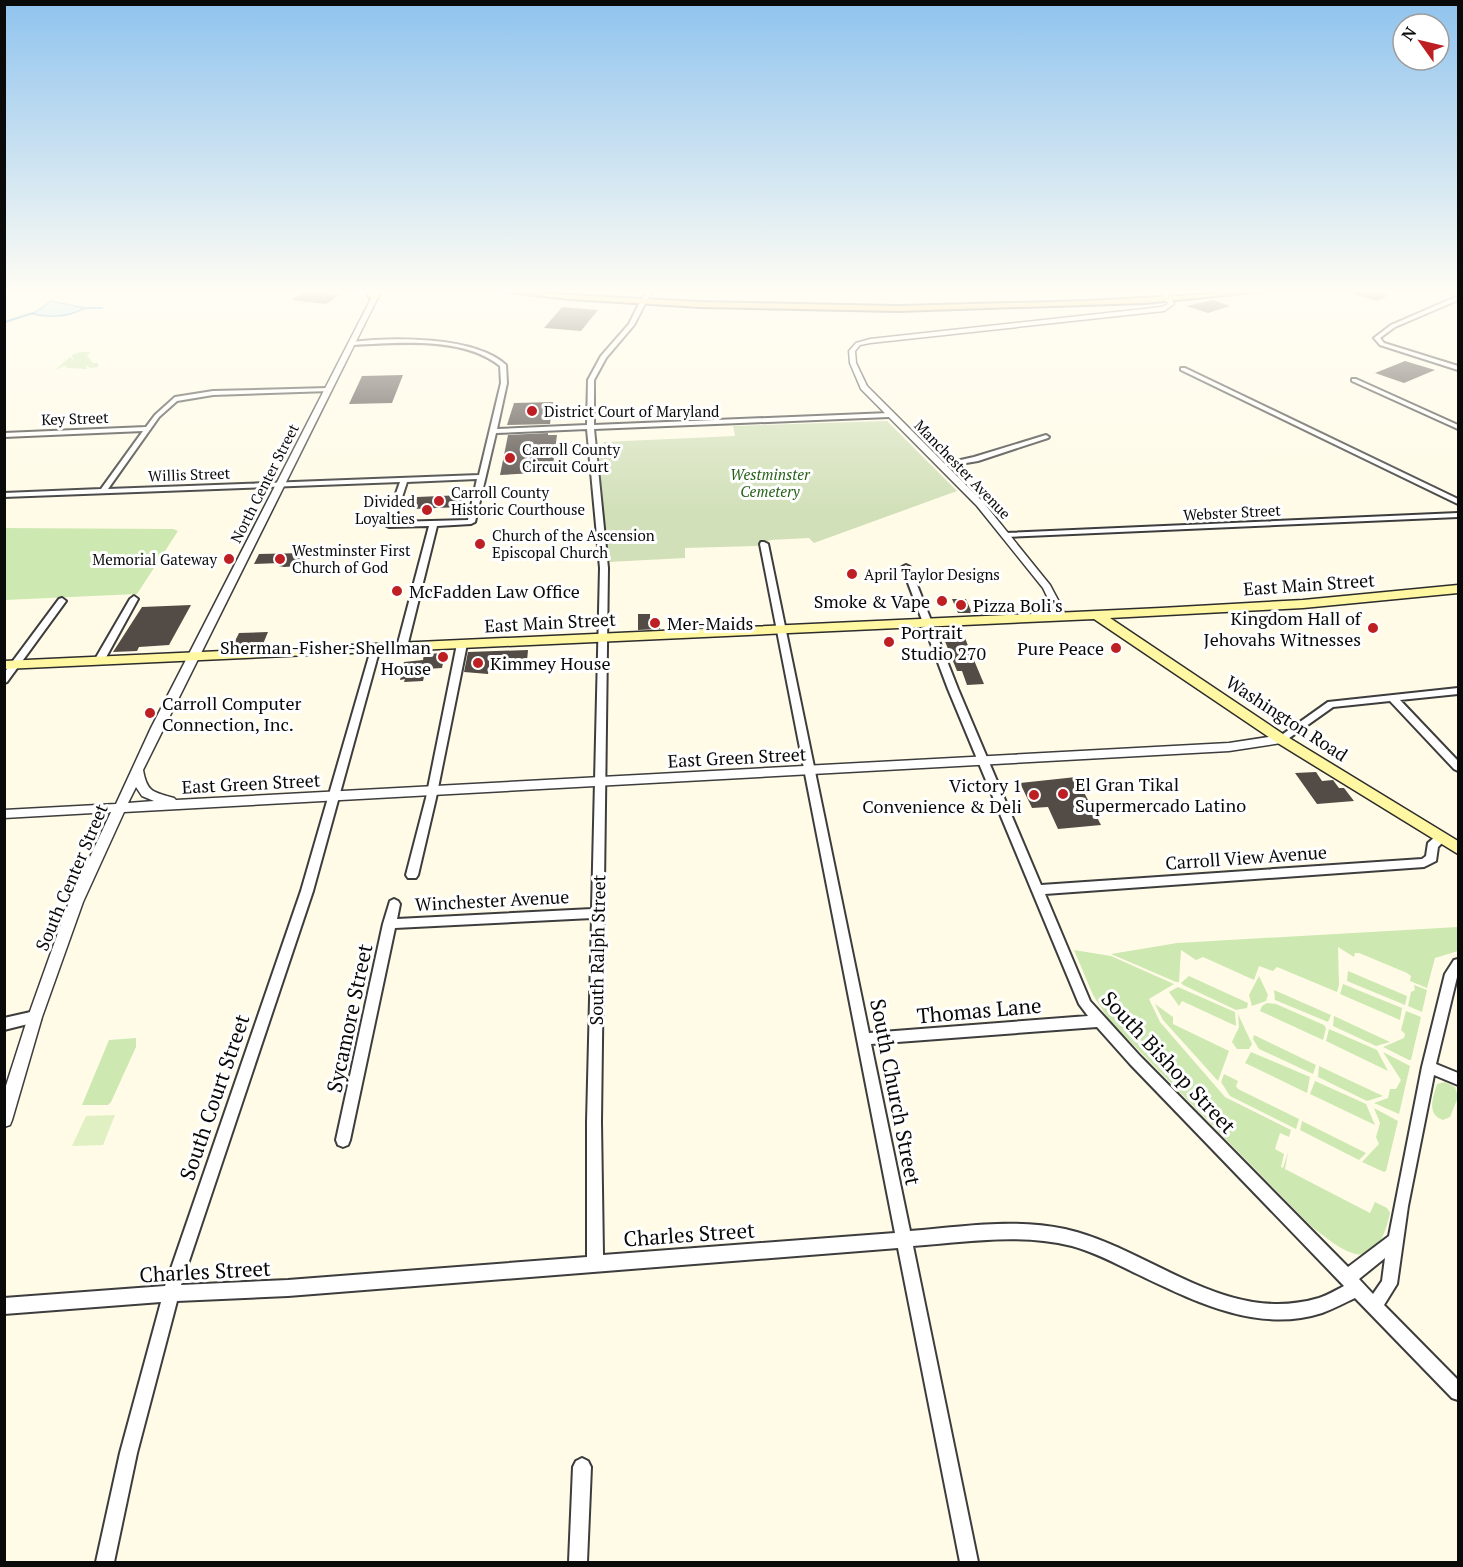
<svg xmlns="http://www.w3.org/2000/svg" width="1463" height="1567" font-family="'PT Serif',serif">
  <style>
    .green { fill: #cde9b1 }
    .cemetery { fill: #d2e0b9 }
    .pitch { fill: #e0f0c3 }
    .water { fill: #aad9f8; stroke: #2f8dd1; stroke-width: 1.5 }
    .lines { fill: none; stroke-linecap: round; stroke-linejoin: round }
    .stream { stroke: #2f8dd1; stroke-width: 2 }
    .building { fill: #534b46 }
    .minor-casing { stroke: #3d3d3d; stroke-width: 4 }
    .tertiary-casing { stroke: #3d3d3d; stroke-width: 3 }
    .secondary-casing { stroke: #2c2c2c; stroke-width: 3 }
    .trunk-casing { stroke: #1b1b1b; stroke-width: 4 }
    .minor { fill: #fff; fill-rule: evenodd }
    .tertiary { fill: #fff; fill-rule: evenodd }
    .secondary { fill: #fff7a2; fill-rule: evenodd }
    .trunk { fill: #fbbc52; fill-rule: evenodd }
    .poi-dot { fill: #bd1f23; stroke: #fff; stroke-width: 2 }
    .labels { text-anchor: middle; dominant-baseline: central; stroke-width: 6; stroke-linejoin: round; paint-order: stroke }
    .far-poi-label { font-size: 15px; fill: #0a0a0a; stroke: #fff; text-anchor: start }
    .far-street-label { font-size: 15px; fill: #0a0a0a; stroke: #fff }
    .far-park-label { font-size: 15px; font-style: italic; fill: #27621a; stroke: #fff }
    .street-label { font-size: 18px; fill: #0a0a0a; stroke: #fff }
    .poi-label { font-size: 18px; fill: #0a0a0a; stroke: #fff; text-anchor: start }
    .near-street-label { font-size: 21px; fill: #0a0a0a; stroke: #fff }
  </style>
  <rect width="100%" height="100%" fill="#fffbe7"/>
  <path class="green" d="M80 352H90L87 356 93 363H98V367L90 368 86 365 87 369 66 368 67 365 55 370 70 357 74 361 72 355Z
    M4 528 173 529 178 531 137 594 5 600Z
    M1458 927V951L1435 958 1427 988 1410 981 1411 976 1407 973 1359 953H1355L1354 957 1338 947 1339 985 1337 992 1277 967 1273 971 1259 966 1254 980 1203 957 1196 960 1181 950 1179 982H1176L1111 954 1177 943Z
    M1074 950 1111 956 1174 984 1149 999 1160 1022 1225 1097 1291 1130 1289 1137 1280 1133 1275 1149 1284 1154 1281 1167 1283 1168 1288 1152 1285 1169 1370 1213 1375 1202 1387 1208 1390 1213C1376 1276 1349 1256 1312 1227L1109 1020 1093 995Z
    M1348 971 1407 996 1405 1005 1347 981Z
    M1189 976 1248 1003 1247 1008 1236 1010 1183 985 1181 983Z
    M1259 976 1268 995 1266 1001 1252 1006 1249 995Z
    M1343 984 1402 1008 1400 1020 1340 994Z
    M1414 985 1427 990 1422 1012 1408 1006 1411 992 1415 990Z
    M1178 987 1235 1012 1236 1026 1182 1001 1179 1006 1169 992Z
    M1274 990 1331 1015 1328 1022 1275 1000Z
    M1267 1003 1276 1004 1324 1025 1326 1028 1323 1040 1260 1011 1262 1006Z
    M1155 1004 1173 1017V1024L1229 1051 1218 1081 1163 1020Z
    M1406 1011 1421 1017 1411 1060H1409L1383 1047 1404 1038 1405 1034 1401 1030Z
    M1238 1014 1252 1044 1249 1049H1237L1232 1042 1239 1027Z
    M1334 1016 1390 1042 1376 1046 1333 1026Z
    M1329 1029 1377 1050 1388 1071 1326 1041Z
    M1254 1035 1316 1065 1313 1074 1259 1049 1253 1039Z
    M136 1038V1047L111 1102 108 1105H82L109 1040Z
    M1251 1052 1310 1077 1307 1093 1245 1063Z
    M1383 1052 1410 1066 1399 1114 1374 1103 1388 1098 1390 1089H1396L1401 1080Z
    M1319 1066 1383 1096 1367 1101 1318 1077Z
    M1224 1074 1238 1081 1236 1086 1238 1089 1299 1119 1296 1129 1230 1096 1221 1082Z
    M1315 1081 1366 1104 1375 1125 1310 1094Z
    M1445 1082 1455 1087 1458 1097 1450 1117 1443 1120C1426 1114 1433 1098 1437 1084Z
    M1374 1108 1398 1121 1386 1171 1384 1172 1362 1162 1379 1144 1376 1137 1380 1123Z
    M1302 1121 1366 1153 1359 1160 1300 1130Z"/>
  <path class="cemetery" d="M887 421 957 491 814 543 809 538 770 540 757 546 685 548V558L608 562 599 461 604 442 735 436 733 426Z"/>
  <path class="pitch" d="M115 1115 103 1145 72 1146 86 1116Z"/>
  <path class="water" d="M51 301 85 308C69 317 51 318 33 314Z"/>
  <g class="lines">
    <path class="stream" d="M85 308H102
      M5 322 33 313"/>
  </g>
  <path class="building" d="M306 291H309L340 295 326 304 291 300Z
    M1352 291H1374L1389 295 1378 301 1352 294Z
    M1213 300 1230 306 1208 313 1186 306Z
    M562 307 598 310 581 331 544 328Z
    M1405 361 1435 370 1404 383 1375 373Z
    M403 375 392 403 349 404 362 376Z
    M553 402 550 424 507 425 514 403Z
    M548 433V435H557L552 472 500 475 508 435Z
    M463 495 461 507 413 509 417 497Z
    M306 553 300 566 284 567 279 566 280 563 254 564 259 554Z
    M952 599H966L972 613H958Z
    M191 605 169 645 139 647 137 651 113 652 142 607Z
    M638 614H650V618H659L660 629 638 630Z
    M268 632 263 644 233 645 239 633Z
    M965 638 971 653 984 684 967 685 962 671H957L944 639Z
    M528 650 527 661 507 662V668L489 669 488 674 464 672 468 652Z
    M445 653 442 668 426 669 423 681 404 682 405 679 400 680 404 662 423 660 424 654Z
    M1316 772 1322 781 1333 780 1339 788H1344L1354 801 1317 804 1295 773Z
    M1076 777 1101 825 1058 829 1048 807 1032 808 1020 783Z"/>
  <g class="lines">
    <defs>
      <path id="minor" d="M645 296 648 298 634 325 606 358 594 380V425L889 413 892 415 889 417 594 429 608 568 601 1122 603 1255 895 1233 760 544 761 542H764L768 544 869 1033 1088 1016 1079 1004 948 689 902 567 906 565 910 567 958 689 1041 885 1422 859 1426 856 1428 843 1437 835H1445L1447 838 1438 847 1436 861 1424 867 1045 894 1090 1001 1140 1056 1348 1267 1389 1236 1422 1067 1445 974 1454 960 1458 959V973L1436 1064 1458 1073V1085L1434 1075 1408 1206 1397 1284 1384 1305 1458 1380V1400L1452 1398 1355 1298C1344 1303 1333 1309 1322 1313 1257 1334 1192 1300 1135 1273 1115 1263 1094 1252 1072 1246 1020 1233 966 1242 913 1246L978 1562H960L898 1248 288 1296 177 1301 137 1453 114 1562H96L120 1453 161 1302 4 1314V1298L165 1286 301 891 372 646H378L380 648 313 891 181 1285 288 1280 587 1257V1122L592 918 395 928 350 1140 348 1145 343 1147 338 1145 336 1140 383 924 390 901 394 899 398 901 400 904 397 919 592 909 600 568 587 429 496 433 475 522 471 524 437 526 407 647 402 650 397 647 429 526 389 527 385 525 400 482 4 497V493L101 489 143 431 4 437V433L146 427 155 415 175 397 213 391 328 388 330 389V391L213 395 177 401 159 417 108 489 479 475 501 383 500 366C463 336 398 343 353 345L351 344V342C392 337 475 336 506 365L507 383 497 429 587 425 588 380 601 356 629 324 642 298ZM477 479 468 520 394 522 407 482ZM1097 1027 1130 1064 1344 1286C1336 1290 1328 1295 1319 1298 1225 1326 1150 1248 1065 1229 1014 1218 961 1227 910 1231L871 1044ZM1385 1258 1382 1281 1373 1294 1359 1279Z
        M1458 296V300L1395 327 1380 338 1384 343 1458 366V370L1380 345 1374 338 1391 325Z
        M1181 368H1185L1458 499V504L1181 370Z
        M1352 379H1356L1458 425V429L1352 381Z
        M1046 435 1049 437 1048 438 978 461 942 467 938 465 974 457Z
        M1458 513V517L1006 537 1002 535 1006 533Z
        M134 596 138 599 104 661 102 663H96L94 661 130 599Z
        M62 598 66 601 7 682 4 683V673L59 599Z
        M462 641 467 644 436 798 418 875 416 878H408L406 875 426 798 457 644Z
        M1458 688V694L1400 700 1458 761V771L1454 769 1390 701 1333 707 1285 741H1277L1276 739 1328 702Z
        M35 1011 40 1013 41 1017 40 1021 4 1030V1018Z
        M582 1458 588 1461 591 1467 587 1562H569L573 1467 576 1461Z"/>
      <path id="tertiary" d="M375 291H381L143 770C147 793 154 792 174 798L176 800 1229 743 1281 735 1287 739 1281 743 1229 751 124 812 83 902 42 1017 12 1120 10 1125 4 1127V1092L28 1017 69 902 111 812 4 818V810L116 804 151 728ZM136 787 142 796 154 801 128 803Z
        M647 291H654L647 299H643Z
        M1161 291H1167L1174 304 1164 311 870 343 860 345 855 351 856 363 867 386 983 502 1050 585 1067 617 1066 619H1058L1043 588 977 506 861 389 850 363 849 351 856 343 870 339 1162 307 1168 304Z"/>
      <path id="secondary" d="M1458 585V593L1303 608 1110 618 1286 736 1458 841V854L1276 742 1094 619 4 669V661L1161 608 1303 600Z"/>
      <path id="trunk" d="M366 291H374L378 298 371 300Z
        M499 291 700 302 898 306 1087 301 1265 291 1145 303 898 311 700 307 569 299Z"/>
    </defs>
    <use href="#minor" class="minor-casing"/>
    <use href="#tertiary" class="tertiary-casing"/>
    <use href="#secondary" class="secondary-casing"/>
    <use href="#trunk" class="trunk-casing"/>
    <use href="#minor" class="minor"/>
    <use href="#tertiary" class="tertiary"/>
    <use href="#secondary" class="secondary"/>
    <use href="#trunk" class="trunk"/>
  </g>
  <linearGradient id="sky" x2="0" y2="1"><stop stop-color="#8fc3ee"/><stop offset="0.57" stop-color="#fffdf4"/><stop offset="1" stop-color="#fffdf4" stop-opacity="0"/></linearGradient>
  <rect width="1463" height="511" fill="url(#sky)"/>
  <g class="poi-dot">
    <circle cx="532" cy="411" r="6"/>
    <circle cx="510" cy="458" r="6"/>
    <circle cx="439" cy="501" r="6"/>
    <circle cx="427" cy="510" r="6"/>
    <circle cx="480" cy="544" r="6"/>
    <circle cx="229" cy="559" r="6"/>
    <circle cx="280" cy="559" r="6"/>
    <circle cx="852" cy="574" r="6"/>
    <circle cx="397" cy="591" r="6"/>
    <circle cx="942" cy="601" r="6"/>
    <circle cx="961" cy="605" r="6"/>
    <circle cx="655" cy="623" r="6"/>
    <circle cx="1373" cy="628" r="6"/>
    <circle cx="889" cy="642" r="6"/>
    <circle cx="1116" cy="648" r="6"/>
    <circle cx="443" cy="657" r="6"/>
    <circle cx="478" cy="663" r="6"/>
    <circle cx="150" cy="713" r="6"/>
    <circle cx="1063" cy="794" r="6"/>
    <circle cx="1034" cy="795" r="6"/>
  </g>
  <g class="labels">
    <g class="far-poi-label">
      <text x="544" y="411">District Court of Maryland</text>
      <text x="522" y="449">Carroll County<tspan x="522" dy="17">Circuit Court</tspan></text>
      <text x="451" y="492">Carroll County<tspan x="451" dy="17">Historic Courthouse</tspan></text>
      <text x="415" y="501" text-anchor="end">Divided<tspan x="415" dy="17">Loyalties</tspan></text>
      <text x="492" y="535">Church of the Ascension<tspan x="492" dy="17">Episcopal Church</tspan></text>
      <text x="292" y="550">Westminster First<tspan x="292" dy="17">Church of God</tspan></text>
      <text x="217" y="559" text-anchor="end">Memorial Gateway</text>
      <text x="864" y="574">April Taylor Designs</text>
    </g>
    <g class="far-street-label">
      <text transform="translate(75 418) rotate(-2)">Key Street</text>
      <text transform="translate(963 469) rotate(46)">Manchester Avenue</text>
      <text transform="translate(189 474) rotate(-2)">Willis Street</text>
      <text transform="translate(264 483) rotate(-63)">North Center Street</text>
      <text transform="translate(1232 512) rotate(-3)">Webster Street</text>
    </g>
    <g class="far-park-label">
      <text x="770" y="474">Westminster<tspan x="770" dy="17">Cemetery</tspan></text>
    </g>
    <g class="street-label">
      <text transform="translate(1309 584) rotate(-4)">East Main Street</text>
      <text transform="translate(550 622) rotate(-3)">East Main Street</text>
      <text transform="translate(1287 718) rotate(33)">Washington Road</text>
      <text transform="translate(737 757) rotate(-3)">East Green Street</text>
      <text transform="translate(251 783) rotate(-3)">East Green Street</text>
      <text transform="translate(1246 857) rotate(-4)">Carroll View Avenue</text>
      <text transform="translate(71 877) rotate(-67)">South Center Street</text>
      <text transform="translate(492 900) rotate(-3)">Winchester Avenue</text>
      <text transform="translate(597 950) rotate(-89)">South Ralph Street</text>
    </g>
    <g class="poi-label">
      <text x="409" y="591">McFadden Law Office</text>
      <text x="930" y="601" text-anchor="end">Smoke &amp; Vape</text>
      <text x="973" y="605">Pizza Boli's</text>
      <text x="1361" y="618" text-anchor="end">Kingdom Hall of<tspan x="1361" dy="21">Jehovahs Witnesses</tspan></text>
      <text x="667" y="623">Mer-Maids</text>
      <text x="901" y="632">Portrait<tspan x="901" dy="21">Studio 270</tspan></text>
      <text x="431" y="647" text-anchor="end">Sherman-Fisher-Shellman<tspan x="431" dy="21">House</tspan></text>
      <text x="1104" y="648" text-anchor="end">Pure Peace</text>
      <text x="490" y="663">Kimmey House</text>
      <text x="162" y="703">Carroll Computer<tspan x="162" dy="21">Connection, Inc.</tspan></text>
      <text x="1075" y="784">El Gran Tikal<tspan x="1075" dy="21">Supermercado Latino</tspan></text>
      <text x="1022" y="785" text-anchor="end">Victory 1<tspan x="1022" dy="21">Convenience &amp; Deli</tspan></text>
    </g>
    <g class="near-street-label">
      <text transform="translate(979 1010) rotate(-5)">Thomas Lane</text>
      <text transform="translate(349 1018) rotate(-78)">Sycamore Street</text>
      <text transform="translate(1169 1062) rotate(47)">South Bishop Street</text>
      <text transform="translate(896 1092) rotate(79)">South Church Street</text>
      <text transform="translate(214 1097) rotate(-71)">South Court Street</text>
      <text transform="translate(689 1234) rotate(-4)">Charles Street</text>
      <text transform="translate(205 1271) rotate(-3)">Charles Street</text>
    </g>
  </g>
  <rect width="1463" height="1567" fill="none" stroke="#0a0a0a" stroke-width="12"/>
  <g transform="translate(1421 42) rotate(304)"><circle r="28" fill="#ffffff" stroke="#9d9d9d" stroke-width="1.5"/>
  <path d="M0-4.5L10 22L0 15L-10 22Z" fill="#bd1f23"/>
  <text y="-9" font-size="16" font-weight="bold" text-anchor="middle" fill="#0a0a0a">N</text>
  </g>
</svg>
